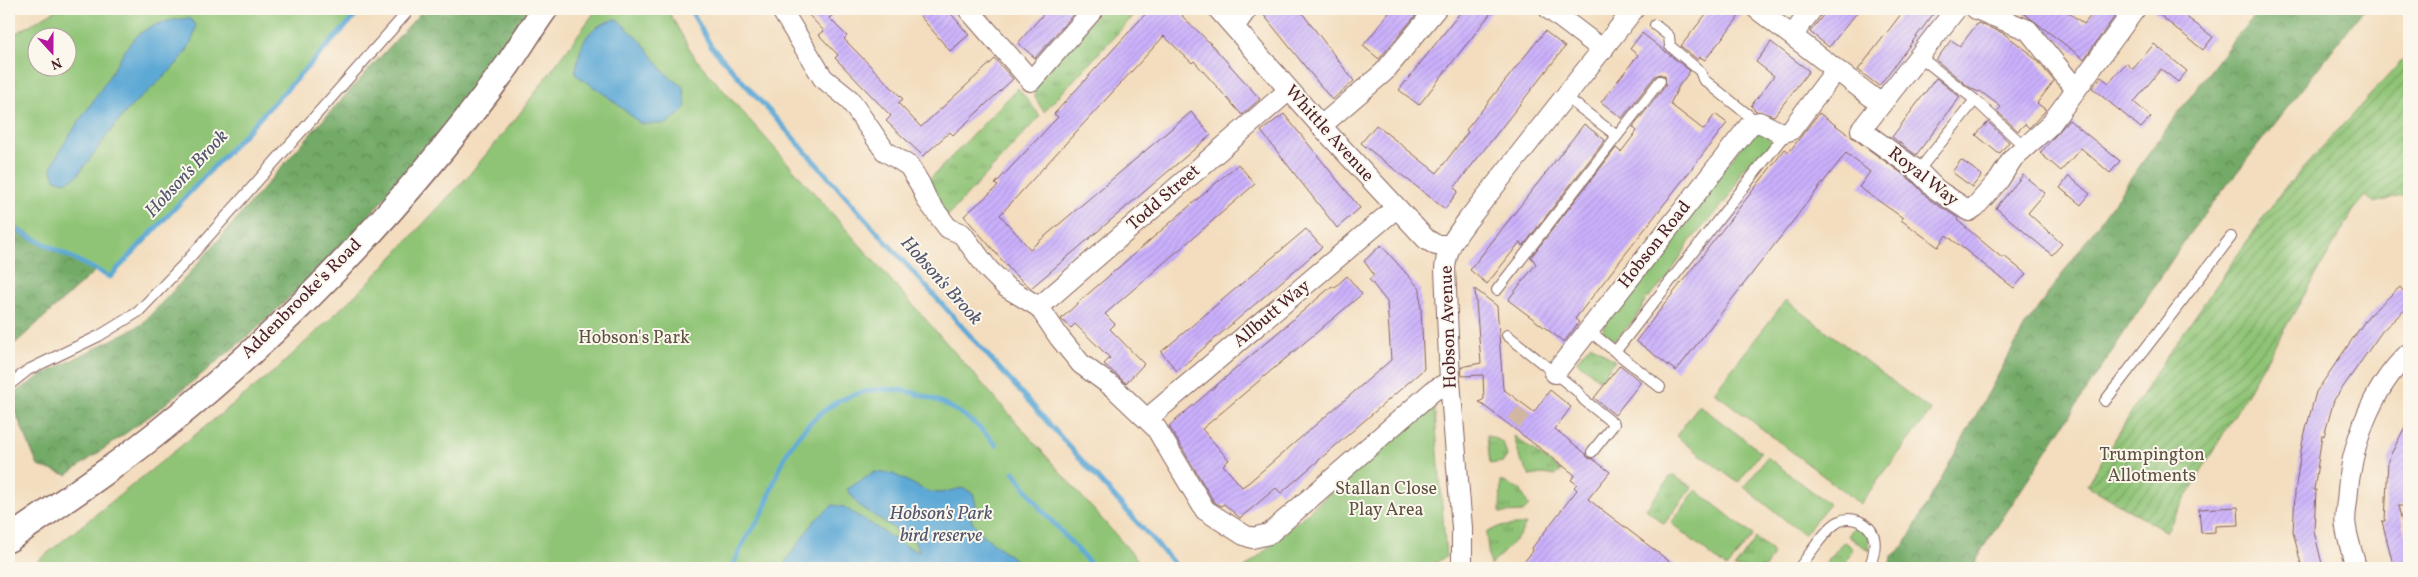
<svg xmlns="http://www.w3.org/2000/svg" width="2418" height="577" font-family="Vollkorn,serif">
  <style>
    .grass { fill: url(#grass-tufts); stroke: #6c7250 }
    .forest { fill: url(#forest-crowns); stroke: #5e6449 }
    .park { fill: #8fc476; stroke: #6c7250; fill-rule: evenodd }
    .garden { fill: url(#garden-furrows); stroke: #6c7250 }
    .water { fill: #5da9d6; stroke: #546480 }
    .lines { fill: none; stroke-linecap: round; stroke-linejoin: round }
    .stream { stroke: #5da9d6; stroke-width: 5 }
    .building { fill: url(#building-hatch) }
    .pedestrian-tunnel { stroke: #d1b7a1; stroke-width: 15; stroke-dasharray: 15 8; stroke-linecap: butt }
    .service-casing { stroke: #85625e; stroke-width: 12 }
    .minor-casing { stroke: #85625e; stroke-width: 22 }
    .tertiary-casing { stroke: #85625e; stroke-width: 28 }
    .service { stroke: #fff; stroke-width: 10 }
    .minor { stroke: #fff; stroke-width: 20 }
    .tertiary { stroke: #fff; stroke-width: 25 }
    .labels { text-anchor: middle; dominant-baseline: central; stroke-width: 4; stroke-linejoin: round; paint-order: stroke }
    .street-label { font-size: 18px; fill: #4a1f2b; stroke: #fbf7ec }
    .park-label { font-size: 18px; fill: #5f5142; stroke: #fbf7ec }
    .water-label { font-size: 19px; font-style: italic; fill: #52566f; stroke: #fbf7ec }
  </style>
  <defs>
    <pattern id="grass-tufts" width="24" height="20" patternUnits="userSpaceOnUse" patternTransform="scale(1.25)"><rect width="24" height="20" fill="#8fc476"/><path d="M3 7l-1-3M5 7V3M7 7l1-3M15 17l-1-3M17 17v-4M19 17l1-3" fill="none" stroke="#779f61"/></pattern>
    <pattern id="forest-crowns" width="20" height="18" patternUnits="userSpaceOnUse" patternTransform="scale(1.25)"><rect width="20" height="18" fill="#73aa67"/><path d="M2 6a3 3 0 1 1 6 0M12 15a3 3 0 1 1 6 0" fill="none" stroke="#608a55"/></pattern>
    <pattern id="garden-furrows" width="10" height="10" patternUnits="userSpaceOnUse" patternTransform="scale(1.25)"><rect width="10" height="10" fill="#8fc476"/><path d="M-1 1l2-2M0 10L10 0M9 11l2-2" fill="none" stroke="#779f61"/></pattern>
    <pattern id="building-hatch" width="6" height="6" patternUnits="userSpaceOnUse" patternTransform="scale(1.25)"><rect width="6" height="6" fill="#cab0fc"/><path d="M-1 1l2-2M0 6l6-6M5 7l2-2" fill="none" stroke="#af97d8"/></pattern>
  </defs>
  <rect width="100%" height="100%" fill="#fbf7ec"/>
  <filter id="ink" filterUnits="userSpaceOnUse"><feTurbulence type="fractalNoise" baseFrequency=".02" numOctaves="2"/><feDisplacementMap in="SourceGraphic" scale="10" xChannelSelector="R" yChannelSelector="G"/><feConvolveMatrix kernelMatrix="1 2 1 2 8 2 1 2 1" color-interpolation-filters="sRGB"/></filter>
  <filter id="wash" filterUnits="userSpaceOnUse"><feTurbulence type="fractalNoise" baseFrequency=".0096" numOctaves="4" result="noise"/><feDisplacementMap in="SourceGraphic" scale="20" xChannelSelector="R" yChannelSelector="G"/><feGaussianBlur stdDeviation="1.12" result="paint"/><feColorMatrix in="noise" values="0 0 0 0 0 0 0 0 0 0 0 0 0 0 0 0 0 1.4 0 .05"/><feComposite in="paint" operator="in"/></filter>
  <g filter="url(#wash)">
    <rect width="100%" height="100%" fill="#f3ddbe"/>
    <path class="grass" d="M1101 9H1140L1044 112 1035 98V85Z
      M1018 88 1040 116 947 217 924 185Z
      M1591 344 1615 361 1600 380 1576 361Z
      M1487 435 1503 442 1507 456 1503 462 1490 464Z
      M1514 436 1561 471 1555 476 1543 474 1530 476 1520 459Z
      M1674 476 1692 487 1664 524 1646 509 1670 477Z
      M1501 481 1520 489 1529 506 1523 512 1500 513Z
      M1526 524 1520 535 1490 566 1486 533 1498 527Z
      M1858 526 1868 535 1870 551 1848 536 1854 527Z
      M1756 538 1770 549 1773 554 1765 568H1734Z
      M1846 542 1853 549 1843 568H1822L1842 543Z"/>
    <path class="forest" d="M424 9H533L459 113 343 245 259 327 158 410 67 475 38 466 9 397 39 377 141 325 187 276 313 131Z
      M2261 9H2364L2189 234 1981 551 1973 568H1889L1891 557 1904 546 2025 326 2175 117 2235 38Z
      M9 229 95 271 9 349Z"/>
    <path class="park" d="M58 9H362L110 277 9 223V37ZM38 38H68V68H38Z
      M597 9H667L695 58 1145 568H29L277 369 368 283 468 176 517 117Z
      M1762 132 1774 143 1741 170 1733 191 1720 208 1690 241 1669 276 1645 301 1636 318 1614 341 1604 333 1603 327 1750 135Z
      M1786 300 1931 411 1860 504 1714 392Z
      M1434 401 1446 557 1426 568H1245Z
      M1699 405 1761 452 1738 483 1676 436Z
      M1767 457 1829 504 1804 535 1744 487Z
      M1696 490 1753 535 1727 568 1671 523Z"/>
    <path class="garden" d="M2409 53V194L2374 203 2366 196 2354 210 2166 532 2087 485 2156 372 2282 191Z"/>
    <path class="water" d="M189 18 196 25C192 63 149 86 125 113 108 133 93 156 76 177L65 182 55 179 51 168C65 137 87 112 105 83 116 67 123 48 138 35 152 23 171 20 189 18Z
      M617 19 642 42 665 73 683 87 686 106 680 114 666 124H641L607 96 575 74C581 44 584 27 617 19Z
      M875 472 893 474 929 492 941 493 962 488 973 493 976 504 971 520 983 535 1026 568H781L814 521 833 505 844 507 907 547 920 551 914 541 859 506 847 489Z"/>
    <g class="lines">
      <path class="stream" d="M690 9 711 46 1178 568
        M9 226 110 277 362 9
        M1014 472 1041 509 1094 568
        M732 568C735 560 739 552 743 544 748 533 758 523 763 512 772 490 778 466 791 446 821 403 862 380 914 393 948 402 973 418 996 445"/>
    </g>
    <g id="blocks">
      <path class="building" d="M803 9H839L829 18 847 36 844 39 903 99 898 103 921 127 995 59 1013 79 953 135 950 132 923 156 886 121 891 116 835 58 838 55 819 35 824 31Z
        M914 9H947L969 35 950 51Z
        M1048 9H1078L1035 58 1018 43Z
        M1150 9H1189L1182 16 1211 44 1260 99 1242 115 1194 61 1192 63 1164 36 1000 215 1030 249 1191 112 1211 135 1031 288 1013 273 964 216 998 186 995 184 1058 117 1054 114Z
        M1259 9H1299L1354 81 1332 100Z
        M1392 9H1421L1379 59 1363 46Z
        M1463 9H1494L1419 105 1399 90Z
        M1710 9H1745L1705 60 1700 57 1698 60 1681 46Z
        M1828 9H1860L1829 47 1810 32Z
        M1905 9H1937L1879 86 1858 70Z
        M2018 9H2064L2084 24 2096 9H2120L2084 59Z
        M2152 9H2176L2213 37 2203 50Z
        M1978 23 2003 33 2030 53 2029 54 2037 60 2054 81 2037 103 2046 110 2029 128 2025 124 2018 131 1997 111 2001 107 1980 91 1978 92 1968 86 1936 60 1951 40 1960 46Z
        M1545 31 1565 47 1454 188 1458 191 1445 209 1361 143 1376 125 1437 173 1468 132 1466 130Z
        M1642 33 1690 71 1679 86 1670 104 1704 130 1715 114 1727 123 1575 319 1579 322 1564 342 1508 300 1536 264 1531 257 1616 148 1621 152 1637 131 1633 127 1666 85 1665 76 1660 74 1655 76 1622 118 1601 102 1638 55 1630 49Z
        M1771 42 1809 71 1774 116 1756 111 1751 106 1774 76 1756 62Z
        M2154 44 2187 71 2178 82 2161 69 2134 102 2151 117 2141 128 2092 88 2101 77 2109 83 2126 63 2133 69Z
        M1936 78 1960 97 1916 155 1892 137Z
        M1819 113 1912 181 1930 200 1958 218 1957 220 2002 258 2004 256 2026 274 2014 288 1946 235 1938 247 1901 220 1903 218 1859 187 1870 172 1846 153 1676 371 1636 341 1785 149 1789 152Z
        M1284 114 1360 208 1337 228 1261 131Z
        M2069 120 2120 161 2110 173 2081 148 2061 171 2040 153Z
        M1988 122 2009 142 1999 154 1976 135Z
        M1584 124 1605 140 1523 246 1520 242 1487 284 1470 270Z
        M1961 160 1982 175 1972 187 1952 172Z
        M1238 164 1255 184 1105 314 1115 324 1110 329 1144 364 1126 383 1104 364 1110 358 1075 324 1071 328 1061 319 1081 300Z
        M2023 175 2045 193 2028 213 2062 244 2052 255 1996 208Z
        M2069 176 2090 194 2081 205 2060 188Z
        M1306 229 1322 247 1177 371 1161 352Z
        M1381 245 1420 289 1424 369 1281 493 1276 488 1240 518 1224 504 1221 506 1214 502 1169 426 1332 286 1334 288 1347 276 1362 294 1202 429 1229 460 1223 465 1242 487 1248 483 1391 360 1387 302 1369 279 1374 275 1364 261Z
        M2400 287 2409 298V306L2383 330 2334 400 2324 436 2322 435 2314 490H2316L2314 531 2323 568H2302L2293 532 2295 492 2302 444 2316 392 2369 315Z
        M1475 289 1497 306 1503 389 1534 412 1550 390 1571 407 1555 429 1585 453 1588 458 1593 459 1610 472 1588 499 1678 568H1519L1533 551 1532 548 1577 490 1574 487 1577 484 1571 480 1575 475 1479 402 1484 399 1483 375 1462 376 1461 367 1481 363Z
        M1620 365 1641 382 1615 415 1594 398Z
        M2409 419V461L2405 506H2398L2409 548V568H2394L2382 521H2385L2388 460Z
        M2238 507 2239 525 2215 526V532L2201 533 2199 509Z"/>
    </g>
  </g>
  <g filter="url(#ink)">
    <use href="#blocks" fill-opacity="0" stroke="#85625e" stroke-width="1"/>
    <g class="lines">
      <path class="pedestrian-tunnel" d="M1514 423 1527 407"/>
      <defs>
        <path id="service" d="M1655 25 1669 36 1670 46 1700 71 1703 79 1757 122
          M1919 56 1975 100 2026 148
          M1566 97 1617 136
          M1918 171 1975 100
          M1497 290 1660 81
          M1588 330 1660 387
          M1507 335 1577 391 1584 400 1614 424 1592 452
          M1615 352 1786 133
          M9 385 28 370 99 336 138 312 184 264 410 9
          M2105 401 2231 237
          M1799 568C1809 556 1826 527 1840 521 1846 518 1853 519 1859 521 1880 530 1876 551 1869 568"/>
        <path id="minor" d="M781 9 823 78 849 99 885 151 909 166 920 184 927 200 948 228 962 234 988 269 1006 287 1039 307 1059 337 1081 364 1114 388 1156 428 1205 510 1244 535 1252 538 1269 534 1433 391 1450 381
          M968 9 1031 81 1094 9
          M1218 9 1321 126 1426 239 1436 245H1449
          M1549 9 1603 50
          M1757 9 1881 104
          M1956 9 1861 130 1918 171 1937 190 1969 211 1975 207 1999 180 2013 158 2050 125 2135 9
          M1976 9 2028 30 2075 88
          M1234 27 1247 9
          M1792 36 1812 9
          M1321 126 1384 72 1436 9
          M1039 307 1289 90
          M1555 373 1750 125 1759 122 1781 133 1791 130 1836 70
          M1147 419 1396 208
          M1462 568V528L1450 381 1445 269C1447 246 1454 239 1467 221L1634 9
          M2356 568C2353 555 2348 541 2346 528 2344 519 2346 509 2347 501 2350 448 2370 390 2409 353"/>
        <path id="tertiary" d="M9 539C62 502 117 466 167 425 294 322 410 198 507 66 520 47 532 27 545 9"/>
      </defs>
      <use href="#service" class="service-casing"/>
      <use href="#minor" class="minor-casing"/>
      <use href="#tertiary" class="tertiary-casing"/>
      <use href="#service" class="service"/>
      <use href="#minor" class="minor"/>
      <use href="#tertiary" class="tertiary"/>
    </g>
  </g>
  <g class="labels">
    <g class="street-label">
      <text transform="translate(1329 134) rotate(48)">Whittle Avenue</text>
      <text transform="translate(1923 177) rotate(38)">Royal Way</text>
      <text transform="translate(1164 198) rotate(-41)">Todd Street</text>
      <text transform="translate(1655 245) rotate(-52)">Hobson Road</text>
      <text transform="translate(302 299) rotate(-45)">Addenbrooke's Road</text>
      <text transform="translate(1272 314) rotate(-40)">Allbutt Way</text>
      <text transform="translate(1449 327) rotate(-92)">Hobson Avenue</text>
    </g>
    <g class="park-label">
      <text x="634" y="338">Hobson's Park</text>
      <text x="2152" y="455">Trumpington<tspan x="2152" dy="21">Allotments</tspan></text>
      <text x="1386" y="489">Stallan Close<tspan x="1386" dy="21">Play Area</tspan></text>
    </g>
    <g class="water-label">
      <text transform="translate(187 174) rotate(-47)">Hobson's Brook</text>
      <text transform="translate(941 281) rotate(48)">Hobson's Brook</text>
      <text x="941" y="514">Hobson's Park<tspan x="941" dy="22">bird reserve</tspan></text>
    </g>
  </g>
  <rect width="2418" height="577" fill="none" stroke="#fbf7ec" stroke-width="30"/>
  <g transform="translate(52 52) rotate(159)"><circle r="24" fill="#fbf7ec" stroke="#b4a19f"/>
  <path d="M0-4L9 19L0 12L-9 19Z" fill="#b5179e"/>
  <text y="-8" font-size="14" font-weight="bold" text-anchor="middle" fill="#4a1f2b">N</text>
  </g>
</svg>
